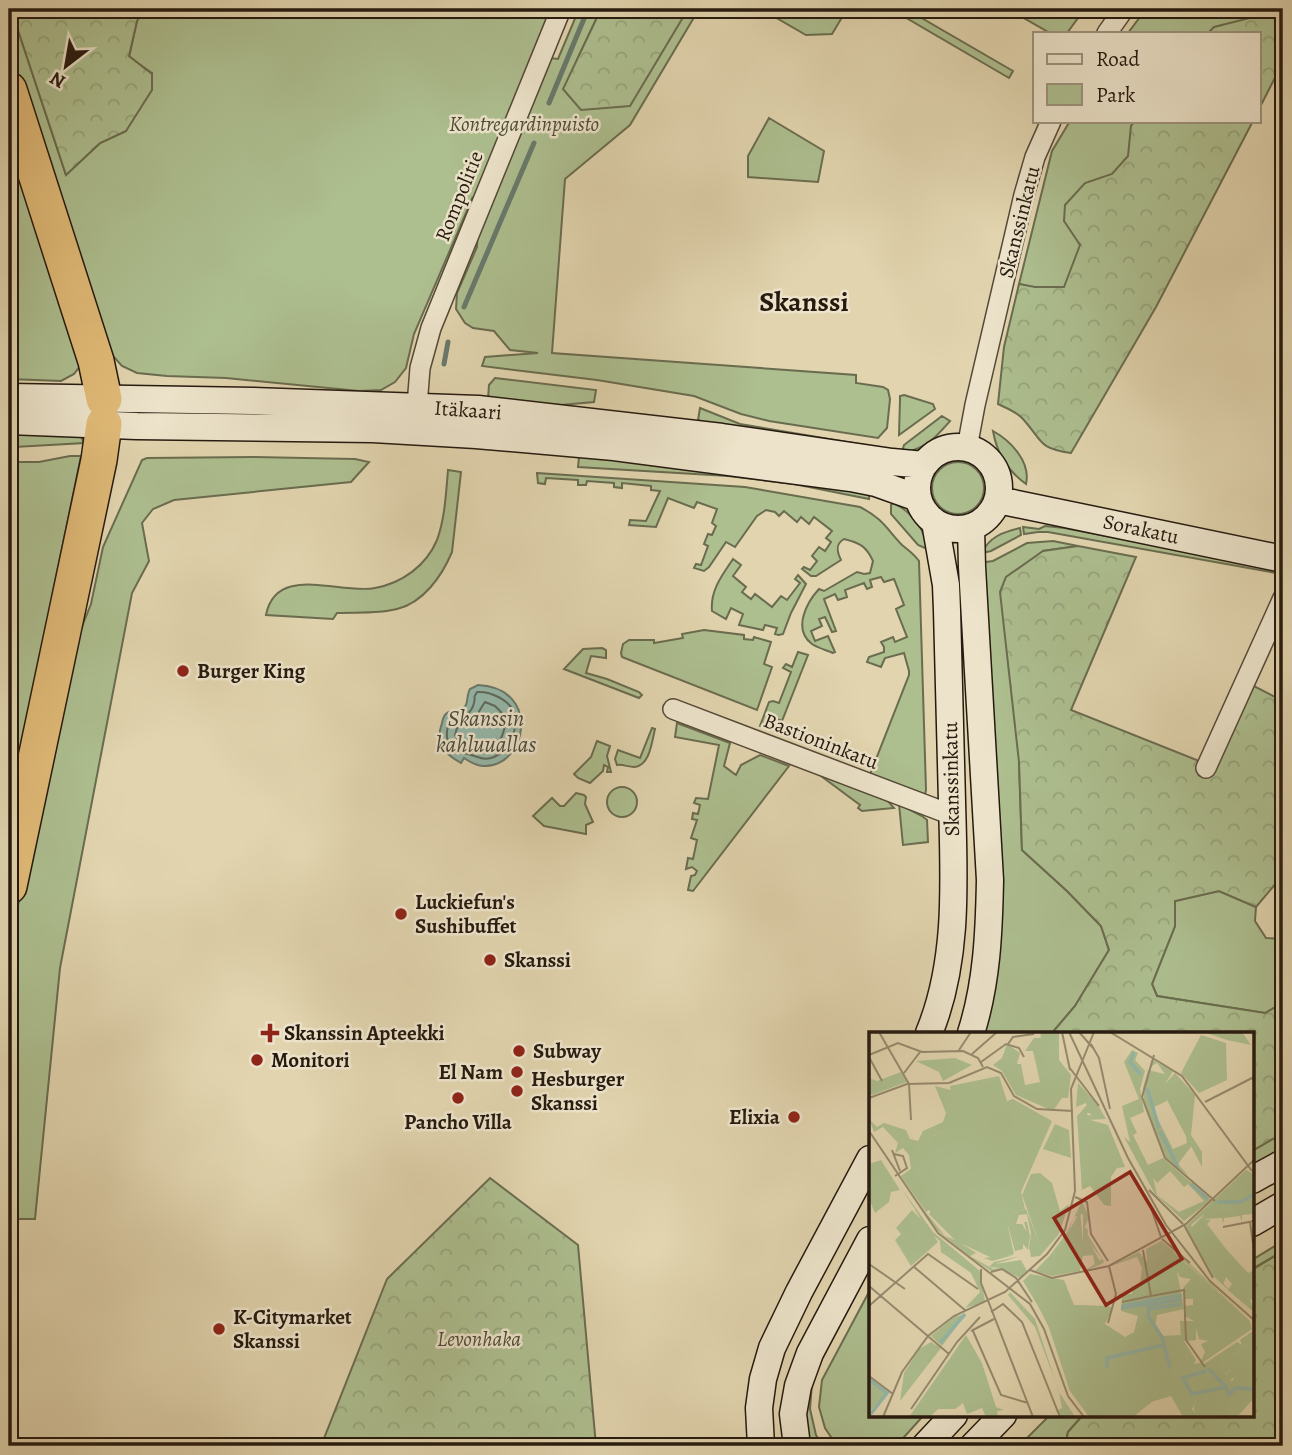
<svg xmlns="http://www.w3.org/2000/svg" width="1292" height="1455" font-family="Alegreya,serif">
  <style>
    .green { fill: #adbe8f; stroke: #6a6c4f; stroke-width: 2 }
    .forest { fill: url(#forest-crowns); stroke: #6a6c4f; stroke-width: 2 }
    .water { fill: #94b8aa; stroke: #68796c; stroke-width: 2 }
    .lines { fill: none; stroke-linecap: round; stroke-linejoin: round }
    .shore { stroke: #5d695c; stroke-width: 2 }
    .stream { stroke: #68796c; stroke-width: 5 }
    .street-casing { stroke: #554837; stroke-width: 22 }
    .secondary-casing { stroke: #261a0f; stroke-width: 29 }
    .highway-casing { stroke: #261a0f; stroke-width: 38 }
    .street { stroke: #ece3ca; stroke-width: 19 }
    .secondary { stroke: #ece3ca; stroke-width: 26 }
    .highway { stroke: #e0ba77; stroke-width: 35 }
    .poi-dot { fill: #8f2418; stroke: #ece3ca; stroke-width: 2.5 }
    .labels { text-anchor: middle; dominant-baseline: central; stroke-width: 5; stroke-linejoin: round; paint-order: stroke }
    .park-label { font-size: 21px; font-style: italic; fill: #4e4b35; stroke: #ece3ca }
    .street-label { font-size: 21px; fill: #261a0f; stroke: #ece3ca }
    .poi-label { font-size: 21px; font-weight: bold; fill: #261a0f; stroke: #ece3ca; text-anchor: start }
    .water-label { font-size: 23px; font-style: italic; fill: #47493e; stroke: #ece3ca }
    .district-label { font-size: 28px; font-weight: bold; fill: #261a0f; stroke: #ece3ca }
    .inset-river { fill: none; stroke: #94b8aa; stroke-width: 3.5 }
    .inset-road { fill: none; stroke: #968a6e; stroke-width: 2 }
    .view { fill: #8f2418; fill-opacity: 0.15; stroke: #8f2418; stroke-width: 3.5 }
    .inset-edge { fill: none; stroke: #261a0f; stroke-width: 3.5 }
  </style>
  <defs>
    <pattern id="forest-crowns" width="20" height="18" patternUnits="userSpaceOnUse" patternTransform="scale(1.75)"><rect width="20" height="18" fill="#adbe8f"/><path d="M2 6a3 3 0 1 1 6 0M12 15a3 3 0 1 1 6 0" fill="none" stroke="#95a37a"/></pattern>
  </defs>
  <rect width="100%" height="100%" fill="#e1d4ae"/>
  <filter id="stains"><feTurbulence type="fractalNoise" baseFrequency=".00286" numOctaves="4"/><feColorMatrix values="0 0 0 0 .2 0 0 0 0 .09 0 0 0 0 .02 0 0 0 .5 -.17"/></filter>
  <radialGradient id="worn" r=".72"><stop offset=".6" stop-color="#630" stop-opacity="0"/><stop offset="1" stop-color="#630" stop-opacity=".3"/></radialGradient>
  <path class="green" d="M9 9H11L66 175 100 143 126 131 152 73 129 57 137 21 144 9H553L534 56 558 59 579 9H601L577 60 647 9H699L630 125 565 179 552 353 856 375V383L883 387 888 390 890 399 887 428 878 438 769 421 741 414 694 396 597 380 482 366 485 357 538 353 510 350 494 331 473 328 465 323 456 309 457 293 477 247 478 224 472 199 414 334 406 368 395 382 381 390 359 391 226 378 167 376 137 373 122 366 113 356 9 58Z
    M761 9H847L832 34 806 35Z
    M891 9H906L1013 71 1009 78Z
    M1008 9H1063L1078 18 1067 33H1050Z
    M1146 9H1280L1259 33H1128Z
    M769 118 824 151 818 182 748 177V156Z
    M1070 121H1239L1015 341 1027 286 1019 284 1052 151Z
    M9 132 80 366 74 374 61 381 9 379Z
    M495 378 596 390 594 402 561 405 488 399 489 385Z
    M904 395 933 404 935 409 899 435 900 400V396Z
    M700 408 740 424 877 447 738 433 698 420Z
    M942 416 950 421C935 438 928 447 904 453L902 452 904 445Z
    M20 431 80 434 84 443 15 447V435H20Z
    M993 431C1011 441 1031 462 1026 484 1007 470 997 454 993 431Z
    M619 454 870 488 869 499 794 484 728 476 578 467 579 457Z
    M70 456H81L53 592 9 841V462H39Z
    M254 457 355 459 369 462 351 482 174 500 153 509 142 523 149 561 132 593 60 968 35 1219H9V950L67 664 91 604 103 547 142 460 147 458Z
    M932 488a26 26 0 1 1 52 0a26 26 0 1 1-52 0Z
    M448 470 461 472 452 552C442 576 423 603 397 609 378 614 356 612 337 613L333 619 266 615C276 563 340 595 375 588 402 583 426 566 437 540 445 518 446 493 448 470Z
    M537 473 745 487 860 507C883 519 886 528 902 545 908 550 914 554 919 561L926 790 925 795 869 777 909 675V671L904 653 885 658 881 667 867 662 869 657 884 652V647L881 642 893 637 895 642 907 637 896 609 904 605 894 579 884 582 881 577 870 580 872 587 867 589 864 583 845 590 847 597 838 600 835 594 824 599 836 631 832 632 825 617 819 619 822 626 811 631 815 641 828 636 835 652 833 653C826 650 818 648 812 644 792 629 807 602 819 589L824 591 857 572 864 574 870 573 873 561C866 546 860 543 844 539 835 544 837 552 841 560L816 576H811L802 569 804 567 810 570 817 561 812 556 819 547 825 551 831 542 826 538 832 531 814 517 809 524 801 517 797 522 784 511 779 516 775 512 766 510 757 516 735 547 726 542 709 567 704 571 694 568 696 564 701 565 708 546 704 544 708 534 712 535 716 526 712 523 717 509 697 502 694 508 668 498 656 527 629 525 630 520 646 521 660 491 651 490V486L622 483V488L614 487V483L587 481 586 485H578V480L546 478 545 484 538 483Z
    M893 503C910 510 926 530 927 549L918 545 891 514V505Z
    M1045 526 1064 528 1277 569 1276 573 1048 532H1038L1024 534 1023 527 1039 529Z
    M1020 528 1021 535 991 551 982 553C989 537 1003 532 1020 528Z
    M1053 541 1078 546 1043 551 1019 762 1022 850 1067 891 1101 926 1109 950 1075 1006 1052 1033H976L987 993 978 563 993 561 1027 543Z
    M733 559 741 565 733 576 746 587 742 592 751 599 755 594 772 607 781 596 787 600 800 583 795 579 798 575 806 584 791 613 783 634 779 635 775 634 777 628 765 625 763 630 739 625 743 614 731 608 726 619 712 611C710 591 722 575 733 559Z
    M704 630 744 635V639L753 640 754 637 771 642 764 664 772 667 757 710 622 657 621 653 623 644 629 640H654V643L683 638 682 634Z
    M602 648 606 650V658L591 656 586 673 607 679 639 692 642 695 639 698 564 669 583 649Z
    M798 652 808 655 782 721 768 716 763 727 760 726 769 702 773 701 779 703 791 672 783 668 786 664 792 667Z
    M677 723 730 743 724 766 736 775 741 765 760 755 789 766 693 891 688 890 691 876 695 875 697 871 692 867 686 869 688 858 693 859 697 840 691 838 697 820 692 819 693 813 698 814 700 805 694 803 696 798 708 799 719 745 675 737Z
    M652 728 655 729C652 741 650 766 634 767 628 767 623 764 617 765L615 759 618 750 640 758Z
    M597 741 610 746 607 756 611 772H607L608 767 604 765 603 771 590 783 578 778 574 774 591 757Z
    M822 774 886 799 894 808 862 811 858 808 860 805 821 776Z
    M607 802a15 15 0 1 1 30 0a15 15 0 1 1-30 0Z
    M576 793 584 795 586 797 585 804 593 822 586 825V834L544 826 533 816 552 798 560 806H564Z
    M899 804 922 816 927 820 928 842 903 845Z
    M1219 891 1256 907 1255 921 1266 938 1283 939V1003L1265 1013 1157 996 1152 984 1175 926V901Z
    M1283 1133V1150L1252 1167V1151Z
    M1283 1241V1251L1252 1269V1260Z
    M870 1249V1268L821 1361 812 1383 810 1409 816 1435 823 1446H806L805 1380Z
    M870 1290V1415H924L896 1446H837L825 1428 819 1407 822 1380Z
    M1050 1415H1083L1068 1432 1065 1446H1019Z"/>
  <path class="forest" d="M11 9H144L137 21 129 56 152 74V90L126 131 100 143 66 175Z
    M601 9H688L630 106 581 110 563 89Z
    M1259 9H1283V62L1259 109V33H1208L1214 27 1254 17Z
    M1135 121H1253L1156 307 1071 453C1037 448 1043 441 1023 419 1017 412 1006 408 998 404L1004 347 1019 284 1035 287H1064L1080 245 1064 221 1065 205 1085 183 1112 174 1128 156 1131 126Z
    M1078 546 1136 557 1071 710 1199 761 1252 685 1283 701V875L1256 907 1219 891 1175 901V926L1152 984 1157 996 1265 1013 1283 1003V1133L1252 1151V1033H1052L1075 1006 1109 950 1101 926 1067 891 1022 850 1019 762 1000 592 1006 577 1043 551Z
    M490 1178 578 1245 596 1446H321L387 1279Z
    M1283 1251V1446H1065L1068 1432 1083 1415H1252V1270Z"/>
  <path class="water" d="M478 685C542 688 527 767 484 766 477 766 470 762 464 758L461 763C443 753 435 743 442 723 443 719 443 716 447 713 453 709 462 713 466 705 468 700 467 694 470 689Z"/>
  <g class="lines">
    <path class="shore" d="M477 692C490 691 510 700 514 713 519 728 509 751 494 757 480 763 471 751 457 753 445 743 445 733 450 720 461 717 471 716 474 703 476 693 472 701 477 692Z
      M485 702 495 706 505 716C506 729 500 754 481 749 473 747 468 743 459 743L455 735 457 728C480 719 473 719 485 702Z"/>
    <path class="stream" d="M549 103 588 9
      M464 307 534 143
      M444 364 448 342"/>
    <defs>
      <path id="street" d="M1107 33 1124 9
        M411 416 417 406 420 368 431 328 561 9
        M967 448 975 405 1024 195 1035 157 1051 121
        M673 709 952 815
        M1206 768 1283 598"/>
      <path id="secondary" d="M9 397 253 401 478 409 722 437 892 462 924 465
        M9 421 137 426 373 429 476 435 614 447 851 478 876 483 918 498
        M917 488a41 41 0 1 1 82 0a41 41 0 1 1-82 0Z
        M998 500 1283 559
        M929 1033C959 961 954 879 952 802 950 738 949 674 947 610L946 585 935 522
        M971 1033C987 983 989 932 990 880L972 567 971 528
        M1252 1180 1283 1163
        M1252 1223 1283 1205
        M761 1446 759 1408 763 1379 772 1348 799 1292 870 1159
        M797 1446 793 1414 798 1386 810 1353 870 1240
        M925 1446 954 1415
        M973 1446 1003 1415"/>
      <path id="highway" d="M9 90 96 361 104 399
        M9 886 99 460 104 424"/>
    </defs>
    <use href="#street" class="street-casing"/>
    <use href="#secondary" class="secondary-casing"/>
    <use href="#highway" class="highway-casing"/>
    <use href="#street" class="street"/>
    <use href="#secondary" class="secondary"/>
    <use href="#highway" class="highway"/>
  </g>
  <g class="poi-dot">
    <circle cx="183" cy="671" r="7"/>
    <circle cx="401" cy="914" r="7"/>
    <circle cx="490" cy="960" r="7"/>
    <path d="M266.5 1022.5h7v7h7v7h-7v7h-7v-7h-7v-7h7z"/>
    <circle cx="519" cy="1051" r="7"/>
    <circle cx="257" cy="1060" r="7"/>
    <circle cx="517" cy="1072" r="7"/>
    <circle cx="517" cy="1091" r="7"/>
    <circle cx="458" cy="1098" r="7"/>
    <circle cx="794" cy="1117" r="7"/>
    <circle cx="219" cy="1329" r="7"/>
  </g>
  <g class="labels">
    <g class="park-label">
      <text x="524" y="124">Kontregardinpuisto</text>
      <text x="479" y="1339">Levonhaka</text>
    </g>
    <g class="street-label">
      <text transform="translate(459 196) rotate(-68)">Rompolitie</text>
      <text transform="translate(1019 222) rotate(-76)">Skanssinkatu</text>
      <text transform="translate(468 410) rotate(4)">Itäkaari</text>
      <text transform="translate(1141 529) rotate(12)">Sorakatu</text>
      <text transform="translate(821 741) rotate(21)">Bastioninkatu</text>
      <text transform="translate(951 779) rotate(-91)">Skanssinkatu</text>
    </g>
    <g class="poi-label">
      <text x="197" y="671">Burger King</text>
      <text x="415" y="902">Luckiefun's<tspan x="415" dy="24">Sushibuffet</tspan></text>
      <text x="504" y="960">Skanssi</text>
      <text x="284" y="1033">Skanssin Apteekki</text>
      <text x="533" y="1051">Subway</text>
      <text x="271" y="1060">Monitori</text>
      <text x="503" y="1072" text-anchor="end">El Nam</text>
      <text x="531" y="1079">Hesburger<tspan x="531" dy="24">Skanssi</tspan></text>
      <text x="780" y="1117" text-anchor="end">Elixia</text>
      <text x="458" y="1122" text-anchor="middle">Pancho Villa</text>
      <text x="233" y="1317">K-Citymarket<tspan x="233" dy="24">Skanssi</tspan></text>
    </g>
    <g class="water-label">
      <text x="486" y="718">Skanssin<tspan x="486" dy="26">kahluuallas</tspan></text>
    </g>
    <g class="district-label">
      <text x="804" y="302">Skanssi</text>
    </g>
  </g>
  <g transform="translate(869 1032)">
    <rect width="385" height="385" fill="#e1d4ae"/>
    <path d="M263 18 269 21 266 28 276 39 271 57 275 80 261 86 268 101 264 103 279 133 294 126 342 168 315 189 286 162 255 105 261 110 253 74 270 67 255 30ZM301 139 315 155 319 152 335 169 310 180 288 163 284 145 288 151ZM284 28 304 39 296 52 298 69 283 76 304 117 318 111 317 105 324 112 309 132 319 143 298 129 276 76 274 56 279 38 296 42 288 31 280 36ZM32 40 38 50 0 64V46L8 49ZM209 51 229 73 237 87 218 88 217 82 222 84 217 71 207 75ZM377 138 385 142V182L373 183V190L371 184 355 186 354 192 353 186 334 187 335 182 322 193 344 242 385 281 342 242 317 194ZM33 157 64 200 111 239 116 270 96 276 111 260 102 241 72 220 71 209 65 204 69 210 42 234 26 208 32 202 27 196 43 178 52 187ZM38 157 76 204 86 208 60 182 62 179 90 210 115 226 145 223 123 229 115 226 107 221 101 224 124 237 131 236 120 235 125 230 151 224 126 232 152 228 158 239 151 246 132 237 122 239 101 225 68 198ZM213 169 220 185 216 195 219 199 218 189 219 203 235 230 231 233 217 238 233 227 222 213 214 210V182L205 185 199 202 194 210 174 233 197 202ZM157 177 170 210 166 218 160 217 162 201 158 182 150 183 147 192H153L158 200 155 190H158L161 204 159 218 154 212V217L146 219 139 194 145 180ZM292 209 321 232 381 289 304 219 315 277 288 283 286 295 293 304 311 303 327 328 325 332H335L368 310 373 313 371 308 384 299 383 289 385 290V307L353 332 361 338 356 342 363 349 385 321 383 337 360 364 364 375 357 385H347L342 365 327 369 323 377 329 385H314L302 364 275 372 256 385H220L201 359 177 287 154 249 161 242 195 248 204 273 244 275 236 292 256 305 265 300 269 284 252 279 253 264 249 262H263V254L271 253 273 236 268 225 242 234 270 220 278 230 277 217ZM62 310 72 316 31 369 35 341 50 317Z" fill="#adbe8f" fill-rule="evenodd"/>
    <path d="M171 0H190V28L202 43 199 66H193L184 79 147 63 133 39 124 33 133 26 138 12 151 21 148 32H152L156 53 171 50 164 19H156L165 6H172ZM335 0H373L382 13 358 8ZM332 3 357 11 358 48 330 61 312 41ZM86 26 103 33 110 29 74 49 70 40 47 29ZM306 41 326 63 322 103 333 120V135L297 66 296 52ZM66 54 82 58 88 85 81 96 61 105 59 125 42 137 40 123 34 116 26 121 29 111 14 95 5 100 0 87 8 95 15 91 37 98 41 107 49 109 54 99 74 90 77 81ZM215 65 229 81H218V87L239 93 256 135 248 136 242 145V174L235 173 221 154 213 158 208 84 218 73ZM186 92 200 98 202 126 174 117ZM12 128 31 158 22 160 20 170 6 181 0 167V132ZM171 141 183 151 191 179 200 172 190 202 171 224 162 225 160 214 165 218 170 210 153 163 162 142ZM211 179 214 210 222 213 232 231 226 234 224 223 214 224 211 239 183 244 166 239 194 210ZM337 181 334 187 342 188 338 192 357 217 379 241 385 238V267L381 268 385 280 359 258 363 252 357 245 354 253 344 242 320 198ZM303 219 381 289 383 297 327 335 324 332 331 331 336 320 332 312 339 309 330 307 327 296V308L297 311 312 308 311 289H325L317 285 316 274 324 273V267H316L314 256 322 247 311 245 301 227ZM196 251 205 273 240 274 233 295 235 304 248 303 246 315 251 323 256 322 260 345 247 347 250 366 238 367 219 382 200 357 188 311 166 268H174L168 262 175 254ZM216 299 229 306 233 315 235 329 227 338 210 307ZM141 260 166 287 190 360 206 385H192L187 379 193 376 190 359 166 295 139 263ZM97 282 73 314 62 304 85 285ZM97 303 113 331 127 375 135 378 128 379 129 385H117L113 376 98 382 94 371 86 377H69L61 385H40ZM385 307V321L369 344 360 348 355 344 361 338 353 332ZM385 331V366L368 385H357L364 375 360 364ZM325 376a12 12 0 1 1 24 0a12 12 0 1 1-24 0ZM289 365 264 385H226L243 372H275Z" fill="#adbe8f" fill-rule="evenodd"/>
    <path d="M223 298 233 315 235 337 231 341 210 311 216 299Z" fill="#adbe8f"/>
    <path d="M130 44 138 69 144 67 183 89 152 160 156 177 145 180 139 195 145 222 125 227 87 209 60 178 57 180 32 144 58 125 61 105 81 96 87 85 81 54Z" fill="#adbe8f"/>
    <path d="M0 348 17 362 0 380Z" fill="#adbe8f"/>
    <path class="inset-river" d="M265 20 261 30 272 43M278 56 290 96M291 99 309 135M322 152 339 167M348 170H372L385 162M281 266 279 284 293 305 301 336M280 269 313 263M280 273 313 267M253 274 280 269M252 276 279 272M280 277 313 272M71 311 96 282M238 336V326L295 313M337 339 314 346 323 362 357 355 339 336M0 347 18 361 0 384M357 356 360 363 367 356 385 357"/>
    <path class="inset-road" d="M10 0 40 52 42 88M193 0 201 38M200 0 259 126 297 193 341 249 385 288M210 0 224 16M241 0 313 44 383 139M139 12 144 5 165 2M222 12 230 26 241 77M90 18 102 0M103 22 128 0M0 23 29 11 53 20 94 19 109 26 114 35M285 23 273 65 296 126 346 169M0 25 13 49M112 30 137 12 150 16 155 25M200 35 230 74M35 41 51 20M0 66 38 52 80 51 118 35 132 41 145 64 168 77 204 79M336 70 385 45M0 99 69 201 161 272 175 297 199 364 215 385M23 118 31 139M25 122 34 124 38 136 26 144M280 158 314 192M206 165 218 170 222 202 239 229M281 173 292 205M381 190 385 219M315 193 344 246M354 195 385 189M293 207 321 231M0 232 36 257M44 234 97 279M112 237V251L120 271M161 238 183 246 240 234 317 192 385 128M122 240 133 237 147 246 163 270M0 254 80 322M282 264 315 258 317 308 336 335M253 270 282 264 274 218M120 271 164 385M0 274 59 222 109 257M122 280 134 272 153 290 191 385M239 291 247 262 240 234M102 299 125 287M104 299 132 363 159 371M0 344 24 362M42 377 88 310 111 285M14 385 33 340 59 304 85 284 136 260 178 222 196 198 206 159 202 57 225 0"/>
    <path class="view" d="M261 140 313 227 237 273 185 186Z"/>
    <rect width="385" height="385" class="inset-edge"/>
  </g>
  <rect width="1292" height="1455" fill="none" stroke="#e1d4ae" stroke-width="35"/>
  <rect x="10" y="10" width="1271" height="1434" fill="none" stroke="#261a0f" stroke-width="3.5"/>
  <rect x="18" y="18" width="1257" height="1420" fill="none" stroke="#261a0f" stroke-width="2"/>
  <rect x="1033" y="32" width="228" height="91" fill="#ece3ca" stroke="#9d937f" stroke-width="2"/>
  <rect x="1047" y="54" width="35" height="10" fill="#ece3ca" stroke="#9d937f" stroke-width="2"/>
  <text x="1096" y="66" font-size="21" fill="#261a0f">Road</text>
  <rect x="1047" y="84" width="35" height="21" fill="#adbe8f" stroke="#9d937f" stroke-width="2"/>
  <text x="1096" y="102" font-size="21" fill="#261a0f">Park</text>
  <g transform="translate(66 66) rotate(211)" stroke="#ece3ca" stroke-width="5" paint-order="stroke">
  <path d="M0-5L12 26L0 18L-12 26Z" fill="#261a0f"/>
  <text y="-10" font-size="19" font-weight="bold" text-anchor="middle" fill="#261a0f">N</text>
  </g>
  <rect width="100%" height="100%" filter="url(#stains)"/>
  <rect width="100%" height="100%" fill="url(#worn)"/>
</svg>
